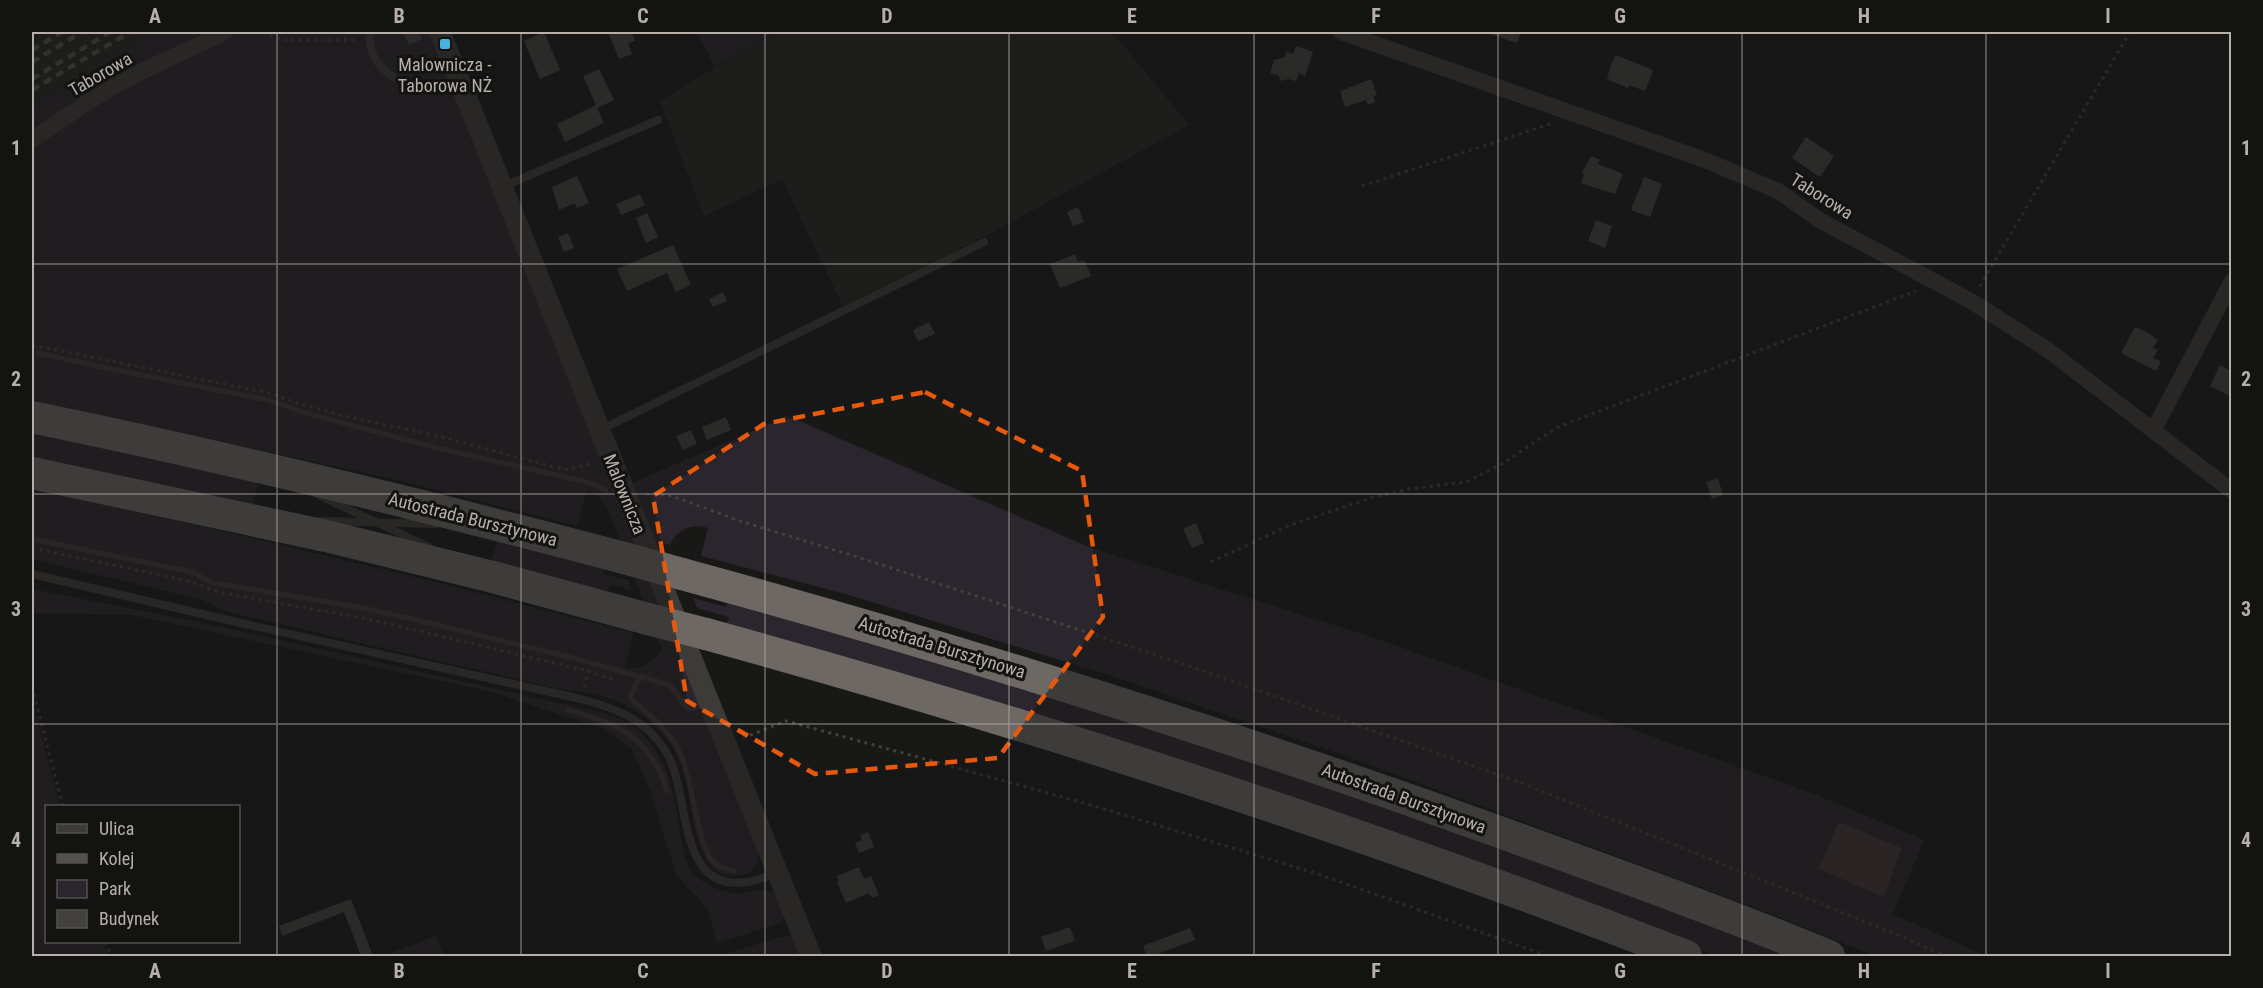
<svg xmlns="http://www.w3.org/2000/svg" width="2263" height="988" font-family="'Roboto Condensed',sans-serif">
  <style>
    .built { fill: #252523 }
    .green { fill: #2b252d }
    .water { fill: #423533 }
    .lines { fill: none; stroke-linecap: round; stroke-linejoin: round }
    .stream { stroke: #423533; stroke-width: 5 }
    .building { fill: #42413e }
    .path { stroke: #44403e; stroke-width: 3; stroke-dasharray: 3 4.5; stroke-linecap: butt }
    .service { stroke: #3d3b38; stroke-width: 8 }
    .minor { stroke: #3d3b38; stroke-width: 16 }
    .tertiary { stroke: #3d3b38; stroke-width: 21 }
    .motorway { stroke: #6e6865; stroke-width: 32 }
    .rail { stroke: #54504d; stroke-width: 4.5; stroke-dasharray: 8 6; stroke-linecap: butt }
    .motorway-bridge { stroke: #6e6865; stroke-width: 32 }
    .marked { fill: none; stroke: #e8590c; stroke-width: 4.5; stroke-dasharray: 12 8; stroke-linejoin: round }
    .grid { fill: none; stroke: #b7afaa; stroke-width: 1.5; stroke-opacity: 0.55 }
    .poi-dot { fill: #49b1df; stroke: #131312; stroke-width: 2 }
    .labels { text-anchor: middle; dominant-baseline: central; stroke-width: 6; stroke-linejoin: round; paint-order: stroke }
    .poi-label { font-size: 18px; fill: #b7afaa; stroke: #131312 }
    .street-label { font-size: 18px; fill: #b7afaa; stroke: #131312 }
    .neatline { fill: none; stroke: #b7afaa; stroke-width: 2 }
    .grid-label { font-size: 20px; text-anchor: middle; font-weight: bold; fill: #b7afaa }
  </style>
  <rect width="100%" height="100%" fill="#181817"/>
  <path class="built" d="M38 32H158L32 107V35Z
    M774 32H1112L1189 125 987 235 843 306 782 179 704 216 660 101Z"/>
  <path class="green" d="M158 32H213L32 132V107Z
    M239 32H433L759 850 758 862 749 873C690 893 695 798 682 766 672 741 658 725 636 711 615 697 591 693 567 690 547 687 528 681 509 677 414 656 319 633 225 611L203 600 32 559V490C234 531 433 581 633 633L625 668C639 670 652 664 660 652L661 647 609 512C604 502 598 493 587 490L577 526 397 480 32 400V145L118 90Z
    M697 32H773L715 67Z
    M788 416 1089 547 1368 636 1812 793 1924 840 1893 914 1986 956H1875L1767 912 1343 755 1118 678 849 595 701 556 708 528C692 523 677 529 670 545L655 541 630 484Z
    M32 430 259 477 252 510 32 462Z
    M499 535 605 563 603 574 628 580 631 590 610 584 606 596 490 566Z
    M32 589 204 623 611 715C619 719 628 722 635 728 667 753 675 793 680 832 682 849 685 866 698 878 708 886 723 893 736 893 751 893 763 886 777 893L786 916 781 923 717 943 708 910 676 874 650 790 632 750 605 729 493 692 132 615 32 613Z
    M729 596 1233 750 1798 956H1715L1616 918 726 626 729 617 697 608 693 598 726 607Z
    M32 699 60 806H46V942H102L109 956H32Z
    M436 936 444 956H383Z
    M791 936 795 938 802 956H718L781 937Z"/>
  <path class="water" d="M1839 822 1901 848 1884 897 1819 869Z"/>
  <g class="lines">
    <path class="stream" d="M38 353 116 370 268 400 302 412 437 448 587 482 606 490
      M32 539 192 572 213 583 363 608 408 618 573 658 667 684C678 690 679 704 690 709L695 708
      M640 676 631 695 632 700C650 715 668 729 679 751 692 776 699 850 713 862 719 868 727 869 734 871
      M567 710C616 722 652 738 667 791"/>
  </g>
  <path class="building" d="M403 32H419L422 39 409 45Z
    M544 32 560 70 540 79 524 41Z
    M608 32H632L635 41 628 43 632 54 619 59Z
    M1484 32H1521L1517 43Z
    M1296 46 1313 52 1305 76 1299 73 1296 81 1288 79 1281 81 1278 75 1270 73 1274 60 1285 57 1286 52 1293 54Z
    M1616 55 1653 70 1645 91 1629 85 1628 88 1607 79 1611 64Z
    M599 69 614 100 597 108 604 123 565 142 557 124 596 105 583 76Z
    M1371 79 1377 95 1373 96 1375 102 1368 105 1366 100 1345 107 1340 91Z
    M1806 137 1834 156 1820 177 1792 158Z
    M1591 156 1600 160 1598 164 1623 174 1615 194 1581 183 1584 173H1582Z
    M577 176 589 203 577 208 575 203 559 210 552 187Z
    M1644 177 1662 184 1650 217 1631 210Z
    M640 194 645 205 621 215 616 204Z
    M1078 207 1084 222 1073 226 1067 212Z
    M647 213 658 237 646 243 636 218Z
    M1596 220 1612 226 1605 248 1588 241Z
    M568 233 574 248 564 252 558 237Z
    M673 245 691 285 676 292 667 273 627 291 617 269Z
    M1075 254 1078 262 1084 260 1091 276 1060 288 1050 264Z
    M723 292 727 301 713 307 709 299Z
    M929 322 935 334 918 341 913 330Z
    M2135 327 2145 331 2158 340 2153 348 2158 350 2153 358 2161 362 2156 371 2121 353Z
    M2220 365 2229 370 2232 368V397L2210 386Z
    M726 417 731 430 707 440 702 427Z
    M691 430 697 444 683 450 676 436Z
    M1718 478 1723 495 1712 499 1706 482Z
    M1196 523 1204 543 1192 548 1183 529Z
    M868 832 874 847 859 853 855 843 862 840 860 835Z
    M859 867 864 879 871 876 879 895 872 898 869 893 846 903 837 882 839 881 837 876Z
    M351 899 373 956H361L344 912 282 936 279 926Z
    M1070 927 1075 941 1046 951 1041 937Z
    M1190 928 1195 940 1152 956H1147L1143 946Z"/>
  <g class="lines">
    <path class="path" d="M263 32 282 40H358
      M1362 186 1550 124
      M1980 286 2130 32
      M32 345 273 394C318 412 364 420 411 430 464 441 515 458 568 470L593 463
      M646 495 656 494 672 496 740 521 867 560 1189 666 1519 782 1898 935 1945 956
      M32 548 184 580 223 593 368 619 588 671 613 680
      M1211 562 1288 526 1371 498 1409 489 1466 482 1500 465 1558 427 1916 291
      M32 687 63 806
      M584 687 588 671
      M743 738 786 721 794 723 1095 806 1321 875 1548 956
      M105 942 111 956"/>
    <path class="service" d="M371 32C363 67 406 90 437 88 445 88 453 85 461 84
      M502 187 658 120
      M600 430 984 242
      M318 495 429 547
      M321 521 437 524
      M32 574 245 624 581 699C615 708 645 719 665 750 692 791 674 893 747 882 757 881 767 876 777 873"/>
    <path class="minor" d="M1341 32 1705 160 1778 191 1821 221 1971 301 2048 350 2232 491
      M32 140C66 117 100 92 137 74 166 59 196 47 225 32
      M2153 431 2232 281"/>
    <path class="tertiary" d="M440 32 811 956"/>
    <path class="motorway" d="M32 417C230 458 428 506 624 558
      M32 473 326 536 489 576 648 619
      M682 574C960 650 1234 736 1505 834 1613 873 1722 912 1829 956
      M706 634C1038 725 1365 832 1686 956"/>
    <path class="rail" d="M32 50 62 32
      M32 62 82 32
      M32 79 110 32
      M32 90 130 32"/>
    <path class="motorway-bridge" d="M624 558 682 574
      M648 619 706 634"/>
  </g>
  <path d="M0 0H2263V988H0ZM925 392 1082 471 1103 617 998 758 815 774 687 701 653 496 764 424Z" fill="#181817" fill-opacity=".55" fill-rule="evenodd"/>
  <path class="marked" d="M925 392 1082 471 1103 617 998 758 815 774 687 701 653 496 764 424Z"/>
  <path class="grid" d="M277 32V956M521 32V956M765 32V956M1009 32V956M1254 32V956M1498 32V956M1742 32V956M1986 32V956M32 264H2232M32 494H2232M32 724H2232"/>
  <rect class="poi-dot" x="439" y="38" width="12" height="12" rx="3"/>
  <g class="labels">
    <g class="poi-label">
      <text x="445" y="64">Malownicza -<tspan x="445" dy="21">Taborowa NŻ</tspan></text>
    </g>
    <g class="street-label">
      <text transform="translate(100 74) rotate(-30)">Taborowa</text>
      <text transform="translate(1822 196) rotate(32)">Taborowa</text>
      <text transform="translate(625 494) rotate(68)">Malownicza</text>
      <text transform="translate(473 519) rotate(14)">Autostrada Bursztynowa</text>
      <text transform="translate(942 647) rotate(17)">Autostrada Bursztynowa</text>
      <text transform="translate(1404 798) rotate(20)">Autostrada Bursztynowa</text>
    </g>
  </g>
  <rect width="2263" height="988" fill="none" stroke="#131312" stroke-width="66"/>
  <rect x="45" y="805" width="195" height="138" fill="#131312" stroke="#55514f" stroke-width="1.5"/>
  <rect x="57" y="824" width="30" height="9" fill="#3d3b38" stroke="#55514f" stroke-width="1.5"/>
  <text x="99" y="835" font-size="18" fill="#b7afaa">Ulica</text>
  <rect x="57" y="854" width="30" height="9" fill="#54504d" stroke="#55514f" stroke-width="1.5"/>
  <text x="99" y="865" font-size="18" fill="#b7afaa">Kolej</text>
  <rect x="57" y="880" width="30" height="18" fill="#2b252d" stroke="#55514f" stroke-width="1.5"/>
  <text x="99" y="895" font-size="18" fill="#b7afaa">Park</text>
  <rect x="57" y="910" width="30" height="18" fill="#42413e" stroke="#55514f" stroke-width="1.5"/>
  <text x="99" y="925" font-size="18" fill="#b7afaa">Budynek</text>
  <rect x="33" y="33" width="2197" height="922" class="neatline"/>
  <g class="grid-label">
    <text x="155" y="23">A</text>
    <text x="399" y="23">B</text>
    <text x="643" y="23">C</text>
    <text x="887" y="23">D</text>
    <text x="1132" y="23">E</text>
    <text x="1376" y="23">F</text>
    <text x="1620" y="23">G</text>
    <text x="1864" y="23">H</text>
    <text x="2108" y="23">I</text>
    <text x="16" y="155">1</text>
    <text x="2246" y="155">1</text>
    <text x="16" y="386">2</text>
    <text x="2246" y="386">2</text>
    <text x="16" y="616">3</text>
    <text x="2246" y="616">3</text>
    <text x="16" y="847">4</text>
    <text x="2246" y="847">4</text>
    <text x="155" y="978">A</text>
    <text x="399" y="978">B</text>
    <text x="643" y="978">C</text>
    <text x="887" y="978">D</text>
    <text x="1132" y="978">E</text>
    <text x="1376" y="978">F</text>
    <text x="1620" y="978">G</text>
    <text x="1864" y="978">H</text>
    <text x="2108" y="978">I</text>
  </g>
</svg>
